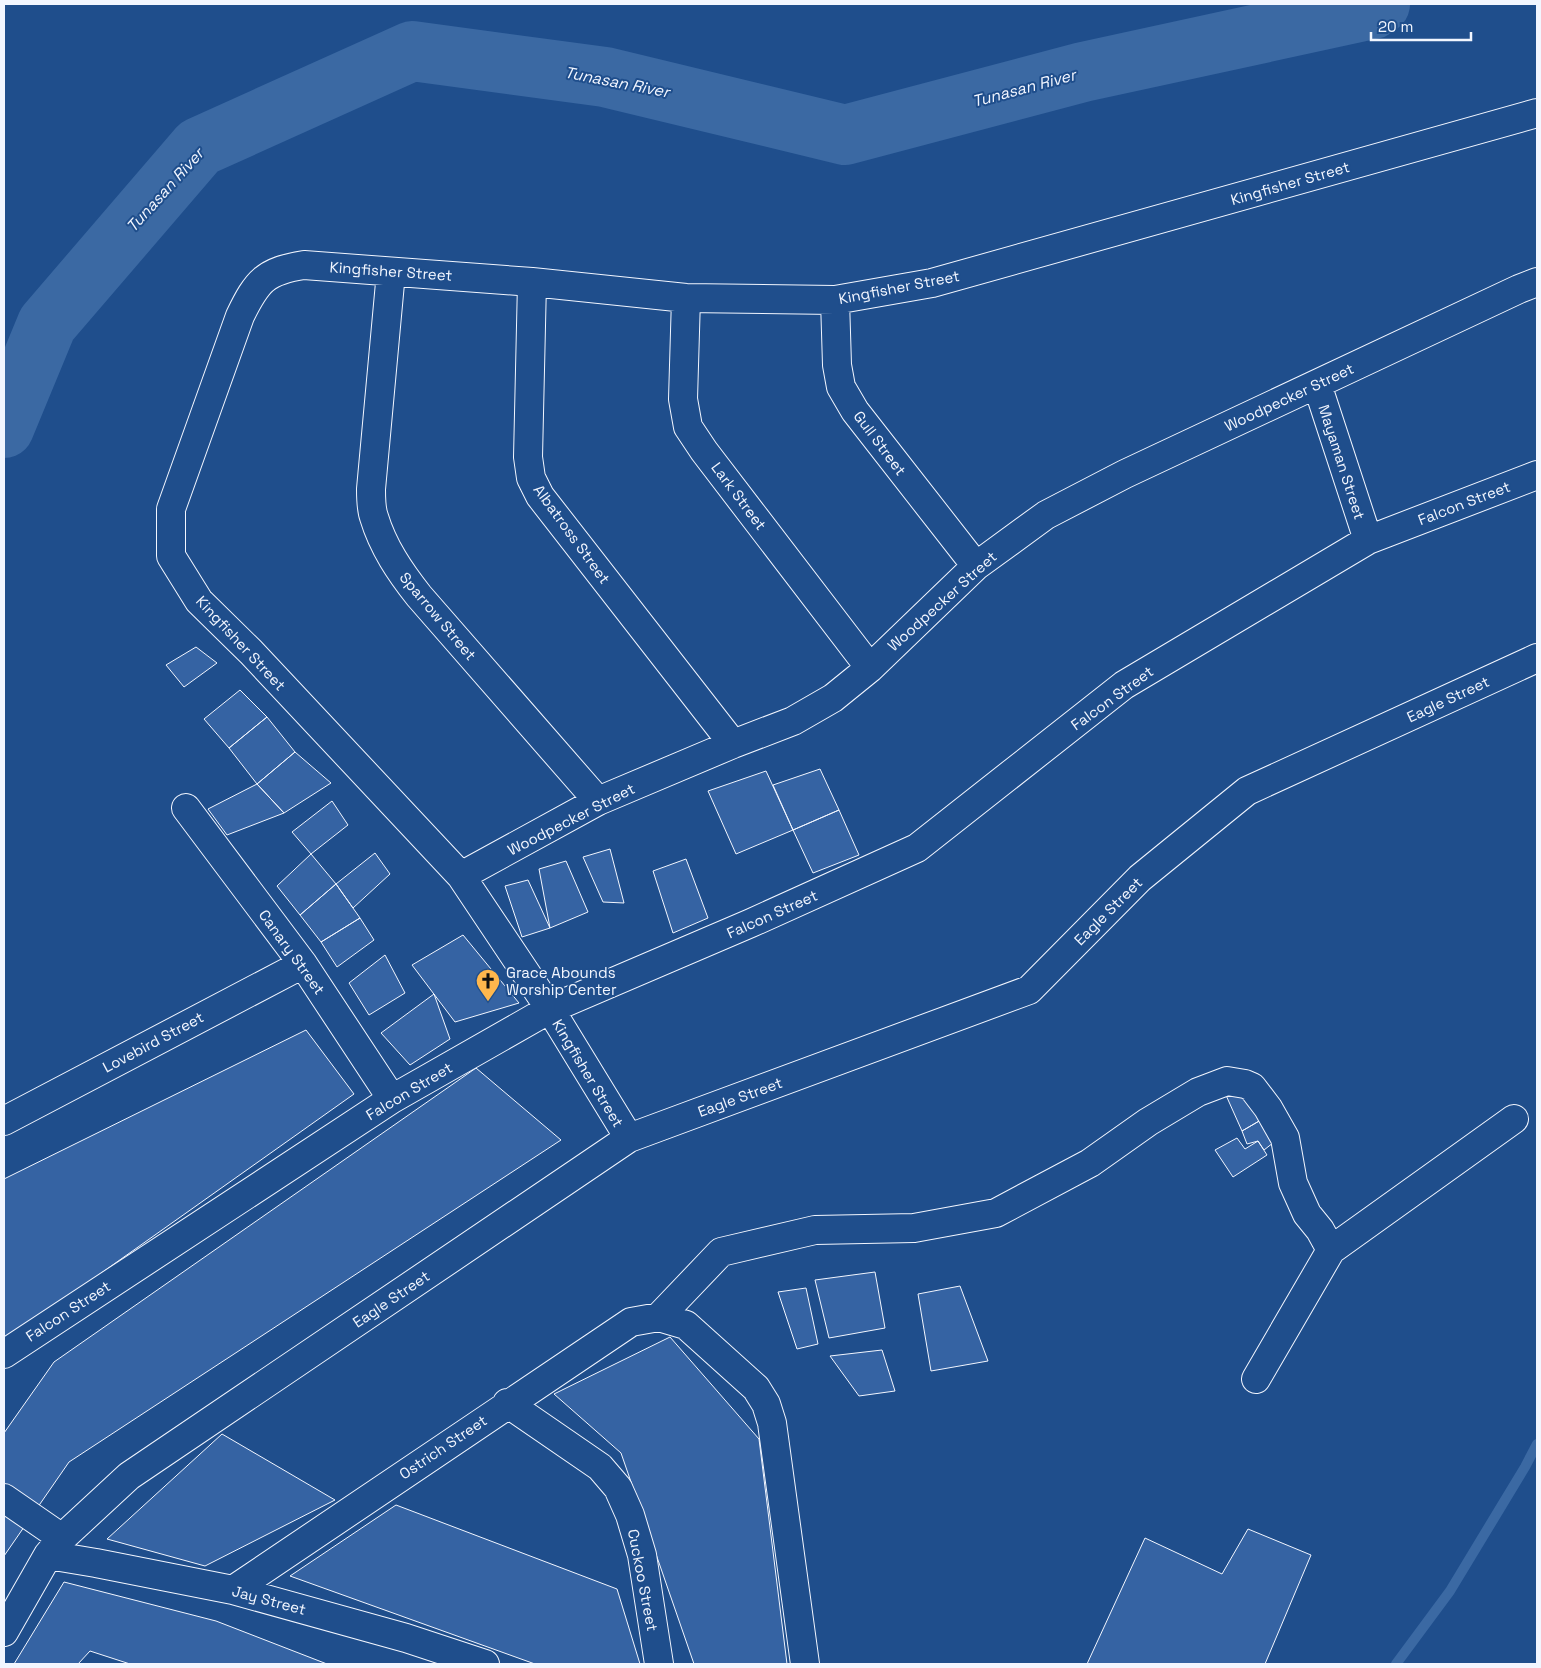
<svg xmlns="http://www.w3.org/2000/svg" width="1541" height="1668" font-family="'Space Grotesk',sans-serif">
  <style>
    .lines { fill: none; stroke-linecap: round; stroke-linejoin: round }
    .stream { stroke: #3b69a3; stroke-width: 10 }
    .river { stroke: #3b69a3; stroke-width: 60 }
    .building { fill: #3563a3; stroke: #f2f6ff }
    .minor-casing { stroke: #f2f6ff; stroke-width: 30 }
    .minor { stroke: #1f4e8c; stroke-width: 28 }
    .labels { text-anchor: middle; dominant-baseline: central; stroke-width: 4; stroke-linejoin: round; paint-order: stroke }
    .street-label { font-size: 15px; fill: #f2f6ff; stroke: #1f4e8c }
    .poi-label { font-size: 15px; fill: #f2f6ff; stroke: #1f4e8c; text-anchor: start }
    .water-label { font-size: 16px; font-style: italic; fill: #f2f6ff; stroke: #1f4e8c }
  </style>
  <rect width="100%" height="100%" fill="#1f4e8c"/>
  <g class="lines">
    <path class="stream" d="M1396 1664 1450 1591 1525 1467 1537 1444"/>
    <path class="river" d="M4 428 47 324 199 147 412 51 605 77 845 135 1083 72 1373 9 1380 4"/>
  </g>
  <path class="building" d="M196 647 217 663 184 687 166 665Z
    M240 690 267 717 229 748 204 719Z
    M267 717 295 752 257 784 229 748Z
    M295 752 331 783 284 813 257 784Z
    M820 769 839 810 793 830 773 785Z
    M766 771 793 830 736 854 708 791Z
    M257 784 284 813 227 835 208 809Z
    M332 801 348 825 311 854 292 832Z
    M839 810 859 855 813 873 793 830Z
    M610 849 624 903 603 902 583 857Z
    M375 853 390 874 353 908 336 884Z
    M311 854 336 884 300 915 277 886Z
    M686 859 708 918 673 933 653 871Z
    M566 861 588 912 550 928 539 869Z
    M528 880 550 928 522 937 505 886Z
    M336 884 360 918 321 942 300 915Z
    M360 918 374 940 337 967 321 942Z
    M463 935 519 1003 455 1022 412 965Z
    M385 955 405 993 369 1015 349 983Z
    M434 994 450 1039 410 1065 381 1033Z
    M306 1030 354 1094 4 1342V1179Z
    M476 1068 561 1140 69 1462 4 1556V1433L54 1362Z
    M1249 1088 1266 1117 1242 1131 1225 1093Z
    M1266 1117 1278 1139 1264 1150 1258 1141 1247 1144 1242 1131Z
    M1237 1138 1245 1149 1258 1141 1267 1155 1233 1177 1215 1150Z
    M875 1272 885 1328 829 1338 815 1280Z
    M960 1286 988 1361 931 1371 918 1294Z
    M806 1288 818 1344 797 1349 778 1292Z
    M670 1337 759 1439 787 1664H694L621 1453 554 1394Z
    M882 1350 895 1391 859 1396 830 1356Z
    M222 1434 335 1500 205 1566 107 1539Z
    M396 1505 617 1589 640 1664H535L290 1576Z
    M1248 1529 1311 1555 1265 1664H1087L1145 1538 1222 1574Z
    M64 1582 216 1621 327 1664H130L90 1651 78 1664H14Z"/>
  <g class="lines">
    <defs>
      <path id="minor" d="M391 272 371 489C371 498 371 509 374 517 383 547 400 572 419 596L598 801
        M532 282 528 457 531 478 540 496 733 744
        M686 298 683 399 688 427 704 451 870 668
        M835 300 837 365 841 387 855 411 976 566
        M1317 384 1368 540
        M186 808 303 964 392 1099
        M461 876 598 801 733 744 793 721 833 698 870 668 976 566 1046 515 1125 474 1519 289 1537 282
        M4 1121 303 964
        M629 1138 550 1009 461 876 251 652 199 601 171 556V509L240 316C257 281 265 271 304 265L532 282 686 298 835 300 932 283 1537 113
        M659 1317 721 1252 815 1230 914 1228 996 1213 1090 1163 1148 1122 1198 1092 1227 1081 1245 1084 1252 1087 1268 1108 1285 1138 1293 1183 1307 1214 1320 1230 1331 1250 1514 1119
        M4 1354 392 1099 550 1009 751 923 917 848 1124 685 1368 540 1537 475
        M1256 1379 1331 1250
        M507 1403 600 1467 618 1488 630 1515 642 1555 659 1664
        M4 1498 62 1538
        M48 1555 96 1563 233 1590 406 1638 485 1664
        M233 1590 631 1322 659 1317 686 1325 756 1388 766 1404 772 1423 805 1664
        M4 1632 48 1555 62 1538 129 1476 629 1138 1029 990 1140 878 1247 791 1537 658"/>
    </defs>
    <use href="#minor" class="minor-casing"/>
    <use href="#minor" class="minor"/>
  </g>
  <defs>
    <symbol id="church-pin" viewBox="-11 -11 22 30"><path d="M0 17L-7.5 6A9.5 9.5 0 1 1 7.5 6Z" fill="#ffb74d" stroke="#1f4e8c"/><path d="M-1.2-6h2.4v3.5h3.3v2.4h-3.3V6h-2.4V-.1h-3.3v-2.4h3.3Z" fill="#111"/></symbol>
  </defs>
  <g fill-rule="evenodd">
    <use href="#church-pin" x="474" y="967" width="28" height="38"/>
  </g>
  <g class="labels">
    <g class="street-label">
      <text transform="translate(1290 183) rotate(-16)">Kingfisher Street</text>
      <text transform="translate(391 271) rotate(4)">Kingfisher Street</text>
      <text transform="translate(899 287) rotate(-11)">Kingfisher Street</text>
      <text transform="translate(1289 397) rotate(-25)">Woodpecker Street</text>
      <text transform="translate(880 443) rotate(53)">Gull Street</text>
      <text transform="translate(1342 462) rotate(72)">Mayaman Street</text>
      <text transform="translate(739 496) rotate(53)">Lark Street</text>
      <text transform="translate(1464 503) rotate(-21)">Falcon Street</text>
      <text transform="translate(572 534) rotate(54)">Albatross Street</text>
      <text transform="translate(942 601) rotate(-42)">Woodpecker Street</text>
      <text transform="translate(438 616) rotate(50)">Sparrow Street</text>
      <text transform="translate(241 643) rotate(47)">Kingfisher Street</text>
      <text transform="translate(1112 698) rotate(-36)">Falcon Street</text>
      <text transform="translate(1448 699) rotate(-25)">Eagle Street</text>
      <text transform="translate(571 819) rotate(-27)">Woodpecker Street</text>
      <text transform="translate(1108 911) rotate(-45)">Eagle Street</text>
      <text transform="translate(772 914) rotate(-24)">Falcon Street</text>
      <text transform="translate(292 952) rotate(54)">Canary Street</text>
      <text transform="translate(153 1042) rotate(-28)">Lovebird Street</text>
      <text transform="translate(588 1073) rotate(59)">Kingfisher Street</text>
      <text transform="translate(409 1091) rotate(-31)">Falcon Street</text>
      <text transform="translate(740 1097) rotate(-20)">Eagle Street</text>
      <text transform="translate(391 1299) rotate(-34)">Eagle Street</text>
      <text transform="translate(68 1311) rotate(-33)">Falcon Street</text>
      <text transform="translate(443 1447) rotate(-34)">Ostrich Street</text>
      <text transform="translate(643 1580) rotate(79)">Cuckoo Street</text>
      <text transform="translate(269 1600) rotate(15)">Jay Street</text>
    </g>
    <g class="poi-label">
      <text x="506" y="972">Grace Abounds<tspan x="506" dy="17">Worship Center</tspan></text>
    </g>
    <g class="water-label">
      <text transform="translate(617 82) rotate(11)">Tunasan River</text>
      <text transform="translate(1024 88) rotate(-15)">Tunasan River</text>
      <text transform="translate(165 190) rotate(-48)">Tunasan River</text>
    </g>
  </g>
  <rect width="1541" height="1668" fill="none" stroke="#f2f6ff" stroke-width="10"/>
  <path d="M1371 32v8h100v-8" fill="none" stroke="#f2f6ff" stroke-width="2.5"/>
  <text x="1378" y="32" font-size="15" fill="#f2f6ff" stroke="#1f4e8c" stroke-width="4" paint-order="stroke">20 m</text>
</svg>
